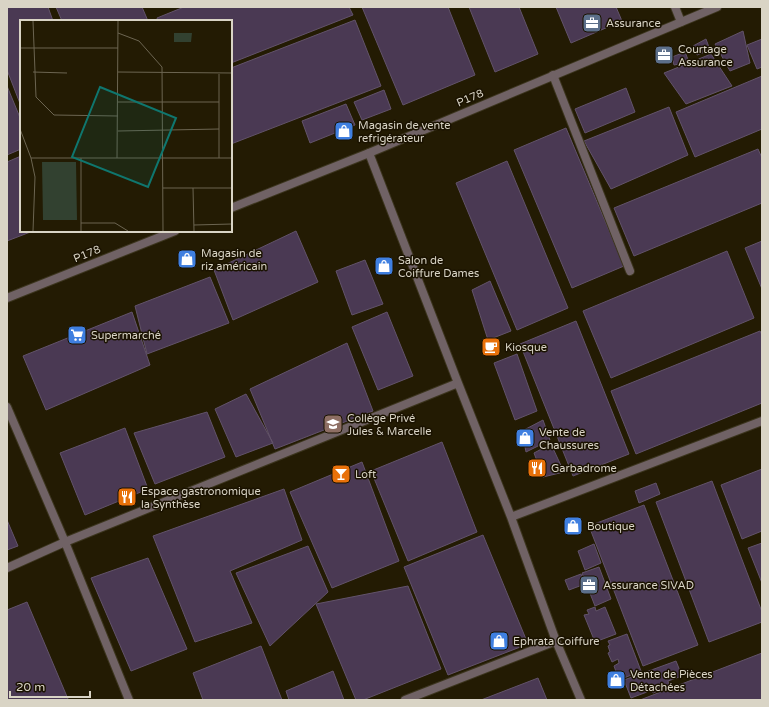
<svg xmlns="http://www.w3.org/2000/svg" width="769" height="707" font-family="'Varela Round',sans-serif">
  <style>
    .building { fill: #4a3953; stroke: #62536a }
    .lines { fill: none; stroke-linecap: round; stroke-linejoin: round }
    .service-casing { stroke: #3c351e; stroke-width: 10 }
    .minor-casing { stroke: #3c351e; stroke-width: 10 }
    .tertiary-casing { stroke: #3c351e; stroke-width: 10 }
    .service { stroke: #706265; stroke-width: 8 }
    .minor { stroke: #706265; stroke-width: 8 }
    .tertiary { stroke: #706265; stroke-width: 8 }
    .labels { text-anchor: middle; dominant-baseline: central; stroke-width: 3; stroke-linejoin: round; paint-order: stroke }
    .poi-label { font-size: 11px; fill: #d9d4c5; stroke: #1a1200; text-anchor: start }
    .street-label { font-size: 11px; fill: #d9d4c5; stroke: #1a1200 }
    .inset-road { fill: none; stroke: #6c6551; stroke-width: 1 }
    .view { fill: #0f766e; fill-opacity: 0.15; stroke: #0f766e; stroke-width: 2 }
    .inset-edge { fill: none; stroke: #d9d4c5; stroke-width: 2 }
  </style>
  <rect width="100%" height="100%" fill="#231b03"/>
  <path class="building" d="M7 7H48L53 21H21V106L7 70Z
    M56 7H142L148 21H62Z
    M184 7H349L353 15 231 63V21H158L157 18Z
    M362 7H448L475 75 403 105Z
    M469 7H519L538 54 495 72Z
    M556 7H616L622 21 571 43Z
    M355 20 381 86 231 144V68Z
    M743 31 750 63 730 71 715 44Z
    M706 39 710 50 697 55 693 46Z
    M762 39V67L757 69 747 45Z
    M685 52 689 62 674 65 672 57Z
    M711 54 732 86 686 104 664 73Z
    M762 76V129L695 157 676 112Z
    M7 86 21 120V149L7 155Z
    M626 88 635 112 585 133 575 109Z
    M384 90 391 109 362 120 354 102Z
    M346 104 355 125 310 143 302 121Z
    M669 107 688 155 611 189 584 141Z
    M566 128 624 266 572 288 514 150Z
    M758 149 762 158V203L634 256 614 208Z
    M21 156V231H33L7 241V162Z
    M507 161 568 308 517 330 456 183Z
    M296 231 318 282 233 320 214 270Z
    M762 241V289L745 248Z
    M727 251 754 318 611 378 583 311Z
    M365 260 383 304 352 315 336 271Z
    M210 277 229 323 147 354 135 306Z
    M490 281 511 331 488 340 472 290Z
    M132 312 150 365 46 410 23 356Z
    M387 312 413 376 378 390 352 327Z
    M576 321 629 454 573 476 520 344Z
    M760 331 762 335V403L636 454 611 391Z
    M347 343 373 411 275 449 250 389Z
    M517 354 537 411 515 420 494 363Z
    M246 394 273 443 236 457 215 409Z
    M207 412 225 457 155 484 134 433Z
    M543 420 550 440 526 452 522 431Z
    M125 428 148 489 85 515 60 453Z
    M442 442 477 532 408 561 371 471Z
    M551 444 564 472 543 477 534 453Z
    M362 462 399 561 332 588 290 492Z
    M762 469V531L742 539 721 485Z
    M712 481 762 612V622L709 642 656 502Z
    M656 483 660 494 639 503 635 491Z
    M284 489 302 540 230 571 252 623 195 642 153 536Z
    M644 505 698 645 643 666 589 526Z
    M7 520 18 546 7 550Z
    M483 535 528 644 448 675 404 567Z
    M762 543V583L748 548Z
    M594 544 601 563 585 570 578 551Z
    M308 546 328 592 270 646 236 573Z
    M148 558 187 649 131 671 91 578Z
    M599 567 611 599 595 606 582 573Z
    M581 574 585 584 569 590 565 580Z
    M408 586 441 669 363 700H356L316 604Z
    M27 602 68 699 65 700H7V610Z
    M595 607 596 611 605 607 616 634 595 642 584 615 589 614 587 610Z
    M627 634 641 671 619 680 614 666 619 663 618 659 612 662 608 653 610 652 608 646 610 645 608 641Z
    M261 646 282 700H203L193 673Z
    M762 653V700H640Z
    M676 661 682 676 668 681 669 686 653 693 651 688 646 690 647 692 631 698 624 680Z
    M333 671 344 700H289L286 691Z
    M538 678 547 700H481Z"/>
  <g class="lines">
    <defs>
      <path id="service" d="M553 75 630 271"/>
      <path id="minor" d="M675 7 681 22
        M369 153 458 383 511 517 556 641 581 700
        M7 407 65 542 129 700
        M511 517 762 421
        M7 568 65 542 458 383
        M405 700 556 641"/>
      <path id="tertiary" d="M231 208 369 153 717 7
        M7 298 175 231"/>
    </defs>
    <use href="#service" class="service-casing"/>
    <use href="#minor" class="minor-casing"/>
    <use href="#tertiary" class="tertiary-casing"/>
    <use href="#service" class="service"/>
    <use href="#minor" class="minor"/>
    <use href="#tertiary" class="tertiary"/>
  </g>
  <defs>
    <symbol id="office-square" viewBox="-11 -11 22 22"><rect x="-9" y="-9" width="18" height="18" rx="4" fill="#5c6f8a" stroke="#1a1200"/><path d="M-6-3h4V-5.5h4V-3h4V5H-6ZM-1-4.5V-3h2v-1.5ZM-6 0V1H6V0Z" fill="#fff"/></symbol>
    <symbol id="shop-square" viewBox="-11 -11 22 22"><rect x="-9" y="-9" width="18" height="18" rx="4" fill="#3f7fe0" stroke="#1a1200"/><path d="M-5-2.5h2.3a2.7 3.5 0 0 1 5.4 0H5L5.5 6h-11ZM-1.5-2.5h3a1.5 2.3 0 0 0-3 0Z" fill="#fff"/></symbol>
    <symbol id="supermarket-square" viewBox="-11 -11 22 22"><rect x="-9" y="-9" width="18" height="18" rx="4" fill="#3f7fe0" stroke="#1a1200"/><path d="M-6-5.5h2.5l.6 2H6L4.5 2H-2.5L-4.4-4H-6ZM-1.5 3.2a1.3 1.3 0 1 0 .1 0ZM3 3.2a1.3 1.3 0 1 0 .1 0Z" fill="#fff"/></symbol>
    <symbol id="cafe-square" viewBox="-11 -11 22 22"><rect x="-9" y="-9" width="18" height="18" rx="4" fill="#e8710a" stroke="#1a1200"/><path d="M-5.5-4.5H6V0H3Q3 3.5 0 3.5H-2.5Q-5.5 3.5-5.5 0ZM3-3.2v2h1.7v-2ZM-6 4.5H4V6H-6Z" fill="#fff"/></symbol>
    <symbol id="school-square" viewBox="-11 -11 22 22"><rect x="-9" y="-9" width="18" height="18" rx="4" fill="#8d6e63" stroke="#1a1200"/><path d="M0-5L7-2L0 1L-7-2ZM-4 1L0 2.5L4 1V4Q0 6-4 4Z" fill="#fff"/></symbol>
    <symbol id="restaurant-square" viewBox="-11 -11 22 22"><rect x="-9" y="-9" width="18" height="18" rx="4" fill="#e8710a" stroke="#1a1200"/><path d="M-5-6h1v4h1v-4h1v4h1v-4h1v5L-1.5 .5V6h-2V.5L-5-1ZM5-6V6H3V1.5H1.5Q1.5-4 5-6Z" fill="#fff"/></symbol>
    <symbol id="bar-square" viewBox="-11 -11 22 22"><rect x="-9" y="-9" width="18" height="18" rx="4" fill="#e8710a" stroke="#1a1200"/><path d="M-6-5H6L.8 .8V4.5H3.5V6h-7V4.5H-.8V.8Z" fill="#fff"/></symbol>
  </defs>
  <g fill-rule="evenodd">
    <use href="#office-square" x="581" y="12" width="22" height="22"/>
    <use href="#office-square" x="653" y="44" width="22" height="22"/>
    <use href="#shop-square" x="333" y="120" width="22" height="22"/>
    <use href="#shop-square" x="176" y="248" width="22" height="22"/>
    <use href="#shop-square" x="373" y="255" width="22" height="22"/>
    <use href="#supermarket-square" x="66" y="324" width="22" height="22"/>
    <use href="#cafe-square" x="480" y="336" width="22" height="22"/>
    <use href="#school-square" x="322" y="413" width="22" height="22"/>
    <use href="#shop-square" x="514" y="427" width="22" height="22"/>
    <use href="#restaurant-square" x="526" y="457" width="22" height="22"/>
    <use href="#bar-square" x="330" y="463" width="22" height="22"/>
    <use href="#restaurant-square" x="116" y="486" width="22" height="22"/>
    <use href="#shop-square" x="562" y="515" width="22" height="22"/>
    <use href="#office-square" x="578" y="574" width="22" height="22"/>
    <use href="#shop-square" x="488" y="630" width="22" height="22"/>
    <use href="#shop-square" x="605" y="669" width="22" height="22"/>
  </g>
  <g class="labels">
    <g class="poi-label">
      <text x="606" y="23">Assurance</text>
      <text x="678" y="49">Courtage<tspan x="678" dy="13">Assurance</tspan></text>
      <text x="358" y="125">Magasin de vente<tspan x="358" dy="13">refrigérateur</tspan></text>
      <text x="201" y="253">Magasin de<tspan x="201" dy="13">riz américain</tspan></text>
      <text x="398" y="260">Salon de<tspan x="398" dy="13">Coiffure Dames</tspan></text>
      <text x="91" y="335">Supermarché</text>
      <text x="505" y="347">Kiosque</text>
      <text x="347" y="418">Collège Privé<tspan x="347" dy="13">Jules &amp; Marcelle</tspan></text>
      <text x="539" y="432">Vente de<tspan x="539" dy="13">Chaussures</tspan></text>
      <text x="551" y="468">Garbadrome</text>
      <text x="355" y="474">Loft</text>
      <text x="141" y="491">Espace gastronomique<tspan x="141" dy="13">la Synthèse</tspan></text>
      <text x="587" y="526">Boutique</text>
      <text x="603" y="585">Assurance SIVAD</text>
      <text x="513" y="641">Ephrata Coiffure</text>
      <text x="630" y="674">Vente de Pièces<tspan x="630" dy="13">Détachées</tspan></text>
    </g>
    <g class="street-label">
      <text transform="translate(470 98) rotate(-23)">P178</text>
      <text transform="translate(87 254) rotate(-22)">P178</text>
    </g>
  </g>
  <g transform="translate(20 20)">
    <rect width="212" height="212" fill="#231b03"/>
    <path d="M154 13H172L171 22H154ZM22 142H56L57 200H23Z" fill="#324130"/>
    <path class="inset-road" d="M13 1 16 77 34 95 98 96M98 13 119 21 142 47 143 211M0 28H98M13 52 47 53M98 52 212 53M98 82H199M0 109 11 138 15 157 13 211M98 111 199 109M11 138H212M61 138V211M97 138 98 1M199 138V54M143 168H212M173 168 174 211M61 203H95L108 211M174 205 212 204"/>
    <path class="view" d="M80 67 156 98 128 167 52 137Z"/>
    <rect width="212" height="212" class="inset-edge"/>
  </g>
  <rect width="769" height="707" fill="none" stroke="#d9d4c5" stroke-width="16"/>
  <path d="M10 691v6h80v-6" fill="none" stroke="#d9d4c5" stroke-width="2"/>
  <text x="16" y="691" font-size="12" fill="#d9d4c5" stroke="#1a1200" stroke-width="3" paint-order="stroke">20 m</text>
</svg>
